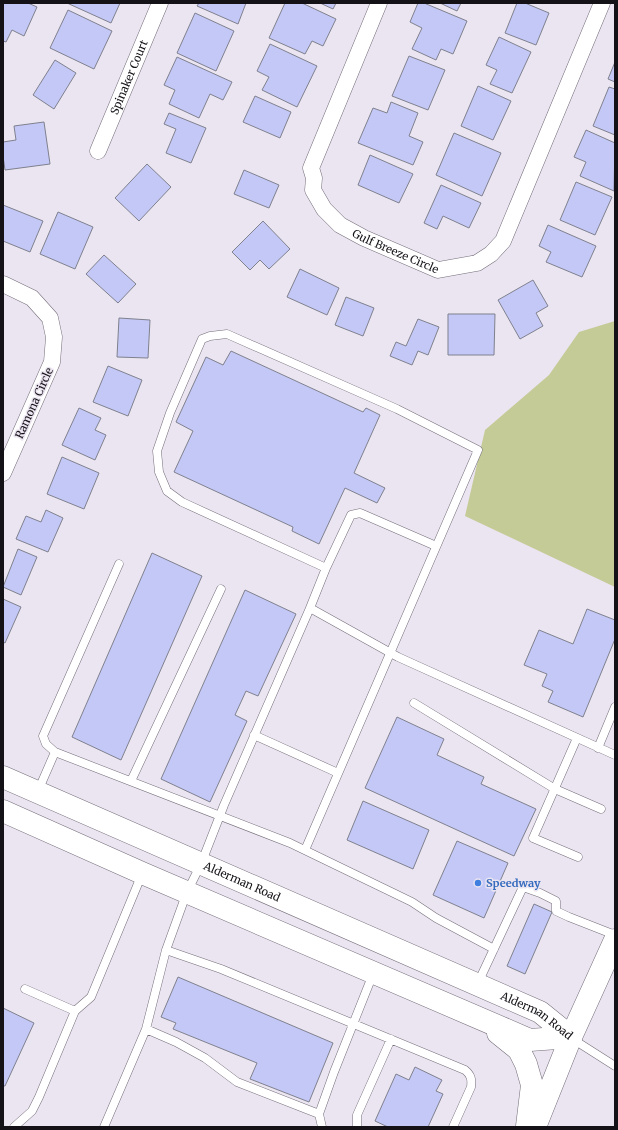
<svg xmlns="http://www.w3.org/2000/svg" width="618" height="1130" font-family="Merriweather,serif">
  <style>
    .green { fill: #c5cb97 }
    .building { fill: #c4c8f6; stroke: #7f818e }
    .lines { fill: none; stroke-linecap: round; stroke-linejoin: round }
    .lane-casing { stroke: #756e7a; stroke-width: 9 }
    .street-casing { stroke: #756e7a; stroke-width: 17 }
    .secondary-casing { stroke: #756e7a; stroke-width: 23 }
    .lane { stroke: #fff; stroke-width: 8 }
    .street { stroke: #fff; stroke-width: 16 }
    .secondary { stroke: #fff; stroke-width: 22 }
    .shop-dot { fill: #3f7fe0; stroke: #ebe4f1; stroke-width: 1.5 }
    .labels { text-anchor: middle; dominant-baseline: central; stroke-width: 3; stroke-linejoin: round; paint-order: stroke }
    .street-label { font-size: 11px; fill: #151217; stroke: #ebe4f1 }
    .shop-label { font-size: 11px; font-weight: bold; fill: #366cbe; stroke: #ebe4f1; text-anchor: start }
  </style>
  <rect width="100%" height="100%" fill="#ebe4f1"/>
  <path class="green" d="M615 321V587L465 516 485 430 549 375 579 332Z"/>
  <path class="building" d="M3 3H28L37 7 24 36 12 30 6 42 3 41Z
    M67 3H120L111 23Z
    M199 3H246L238 24 197 6Z
    M285 3H302L336 19 323 46 312 41 305 54 269 38Z
    M320 3H336L333 9Z
    M418 3H424L467 21 453 54 441 49 436 60 412 49 422 28 410 22Z
    M440 3H461L457 11Z
    M517 3H525L549 13 536 45 505 33Z
    M68 10 112 31 94 69 50 48Z
    M195 13 234 31 216 71 177 53Z
    M499 37 531 52 512 93 490 84 497 70 486 65Z
    M270 44 317 66 297 107 262 90 269 77 257 71Z
    M409 56 445 70 428 110 392 96Z
    M177 57 232 82 223 100 210 94 199 118 169 104 175 90 164 85Z
    M55 60 76 73 54 109 33 95Z
    M615 62V82L608 79Z
    M478 86 511 101 493 140 461 126Z
    M609 87 615 89V135L593 126Z
    M255 96 291 112 280 138 243 122Z
    M391 102 418 113 409 136 423 142 413 165 358 143 373 108 387 113Z
    M169 113 206 128 191 163 166 153 176 129 164 124Z
    M44 122 50 164 5 170 3 156V142L16 140 14 126Z
    M586 130 615 143 614 191 580 176 586 162 574 157Z
    M454 133 501 153 482 196 436 175Z
    M370 155 413 174 399 203 358 185Z
    M147 164 171 187 139 221 115 198Z
    M244 170 279 185 269 208 234 194Z
    M576 182 612 197 595 235 560 220Z
    M441 185 481 203 469 228 443 216 437 229 424 223Z
    M3 205 43 221 30 252 3 241Z
    M58 212 93 227 75 269 40 254Z
    M263 221 290 249 269 269 260 260 250 270 232 252Z
    M548 225 596 246 582 277 546 262 551 252 539 246Z
    M104 255 136 284 118 303 86 274Z
    M300 269 339 288 327 315 287 297Z
    M533 280 548 306 536 313 543 326 520 339 498 300Z
    M346 297 374 308 363 336 335 325Z
    M448 314H495L494 355H448Z
    M119 318 150 320 148 358 117 357Z
    M418 319 439 327 428 355 418 351 412 365 390 356 396 342 406 346Z
    M231 351 363 412 366 408 380 415 354 473 385 488 377 503 345 488 319 544 292 531 293 527 174 472 193 431 176 422 206 357 223 365Z
    M108 366 142 380 128 416 93 402Z
    M79 408 101 418 95 430 106 435 95 460 62 445Z
    M62 457 99 473 84 509 47 494Z
    M46 510 63 518 48 552 16 539 26 516 41 522Z
    M18 549 37 557 21 595 3 587Z
    M152 553 202 576 121 760 72 737Z
    M245 590 296 614 258 696 246 691 235 715 247 721 210 802 161 779Z
    M3 599 21 607 5 643 3 642Z
    M587 609 615 620V639L583 717 548 702 553 691 542 686 547 674 524 665 539 630 573 644Z
    M397 717 444 739 437 755 484 777 481 784 536 809 514 856 365 788Z
    M363 801 429 830 413 869 347 840Z
    M457 841 508 863 484 918 433 895Z
    M534 904 552 912 525 974 507 966Z
    M178 977 333 1043 309 1102 250 1079 257 1063 173 1029 176 1023 161 1017Z
    M3 1008 34 1023 5 1086H3Z
    M415 1067 442 1080 436 1091 443 1094 428 1127H388L375 1121 396 1074 409 1080Z"/>
  <g class="lines">
    <defs>
      <path id="lane" d="M119 564 43 736 46 744 55 752 290 843 412 902 436 918 494 949
        M326 568 351 515 360 513 436 546
        M414 703 555 789 601 809
        M254 735 338 773
        M577 738 533 838 578 857
        M598 748 615 707
        M131 781 221 589
        M38 791 55 752
        M305 850 478 450 397 409 227 334 210 336 202 339 170 413 157 451 159 472 167 491 182 502 326 568 310 608
        M166 950 221 969 465 1070C471 1075 472 1079 471 1087L453 1127
        M477 985 523 887 540 893 556 901V911L569 917 615 935
        M75 1011 91 997 142 874
        M146 1029 176 1042 205 1058 237 1082 319 1114
        M571 1038 615 1066
        M14 1127 32 1111 39 1097 75 1011 25 989
        M104 1127 146 1029 166 950 187 892 201 864 224 805 310 608 398 657 615 755
        M322 1127 319 1114 334 1072 373 974
        M357 1127V1115L391 1039"/>
      <g id="street">
        <path id="s1" d="M379 3 311 168 314 178 313 190 324 209 340 225 364 238 438 270 477 263 491 254 503 241 602 3"/>
        <path id="s2" d="M98 151 160 3"/>
        <path d="M3 284 32 298 50 318 54 337 52 362 3 473"/>
      </g>
      <g id="secondary">
        <path id="s3" d="M3 777 540 1012 571 1037"/>
        <path d="M3 811 142 873 530 1040 571 1037"/>
        <path d="M498 1033 519 1050 526 1064 532 1085 527 1126"/>
        <path d="M535 1127 571 1037 615 940"/>
      </g>
    </defs>
    <use href="#lane" class="lane-casing"/>
    <use href="#street" class="street-casing"/>
    <use href="#secondary" class="secondary-casing"/>
    <use href="#lane" class="lane"/>
    <use href="#street" class="street"/>
    <use href="#secondary" class="secondary"/>
  </g>
  <circle class="shop-dot" cx="478" cy="883" r="4"/>
  <g class="labels">
    <g class="street-label">
      <text stroke="none"><textPath href="#s2" startOffset="80">Spinaker Court</textPath></text>
      <text stroke="none"><textPath href="#s1" startOffset="307">Gulf Breeze Circle</textPath></text>
      <text transform="translate(34 403) rotate(-66)">Ramona Circle</text>
      <text stroke="none"><textPath href="#s3" startOffset="261">Alderman Road</textPath></text>
      <text stroke="none"><textPath href="#s3" startOffset="585">Alderman Road</textPath></text>
    </g>
    <g class="shop-label">
      <text x="486" y="883">Speedway</text>
    </g>
  </g>
  <rect width="618" height="1130" fill="none" stroke="#151217" stroke-width="8"/>
</svg>
